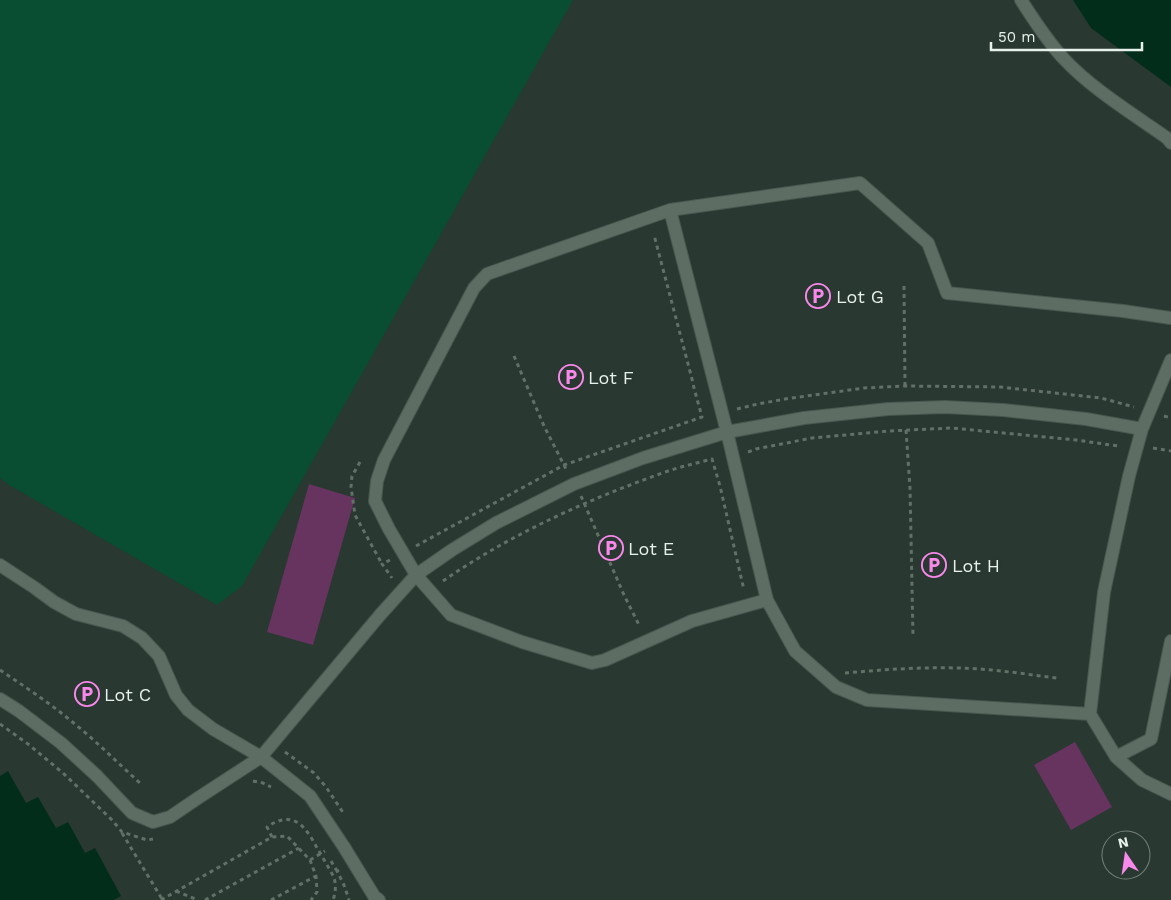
<svg xmlns="http://www.w3.org/2000/svg" width="1171" height="900" font-family="'Work Sans',sans-serif">
  <style>
    .green { fill: #094d32 }
    .water { fill: #022d1b }
    .building { fill: #673460 }
    .lines { fill: none; stroke-linecap: round; stroke-linejoin: round }
    .minor-casing { stroke: #49564f; stroke-width: 14 }
    .path { stroke: #627068; stroke-width: 3; stroke-dasharray: 4 4; stroke-linecap: butt }
    .minor { stroke: #5d6d63; stroke-width: 12 }
    .labels { text-anchor: middle; dominant-baseline: central; stroke-width: 4; stroke-linejoin: round; paint-order: stroke }
    .poi-label { font-size: 18px; fill: #e7f1eb; stroke: #293830; text-anchor: start }
  </style>
  <rect width="100%" height="100%" fill="#293830"/>
  <path class="green" d="M0 0H573L242 586 217 605 9 485 0 478Z"/>
  <path class="water" d="M1073 0H1171V87L1091 28Z
    M8 771 26 803 38 797 56 828 68 822 85 853 95 848 121 896 114 900H0V776Z"/>
  <path class="building" d="M309 484 355 498 313 645 267 632Z
    M1075 742 1112 807 1071 830 1034 765Z"/>
  <g class="lines">
    <defs>
      <path id="minor" d="M1021 0C1034 20 1047 41 1064 59 1092 89 1133 114 1167 138L1171 143
        M670 210 727 432 767 600 795 651 836 687 867 700 1090 714
        M1171 360 1142 429 1129 476 1104 592 1090 714 1116 757 1142 780 1171 794
        M0 565 35 588 54 602 76 614 123 626 142 638 159 656 176 695 188 710 213 729 261 757 310 796 344 847 374 896 379 900
        M767 600 692 621 605 660 592 663 522 642 451 615 416 575 389 529 375 501 377 481 384 460 474 288 487 274 670 210 860 183 928 243 947 293 1123 311 1171 318
        M0 699 19 711 61 743 97 776 132 813 153 822 170 817 198 798 261 757 380 615 416 575 452 550 496 523 574 484 643 458 727 432 804 418 888 409 945 407 1003 410 1086 419 1142 429
        M1116 757 1151 739 1171 641"/>
    </defs>
    <use href="#minor" class="minor-casing"/>
    <path class="path" d="M904 286 905 386
      M514 356 544 426 567 471
      M737 409 758 404 785 399 864 388 905 386 1000 387 1101 398 1134 407
      M1164 416 1171 418
      M906 430 910 488 913 637
      M1153 448 1171 451
      M748 452 756 449 812 438 889 431 952 428 1076 440 1118 446
      M360 462 352 476 351 487 355 515 382 564
      M581 496 624 595 640 627
      M416 546 564 465 702 417 694 388 692 379 654 235
      M390 560 382 564 392 578
      M443 581C508 536 582 502 657 475 675 468 693 464 712 459L720 486 744 590
      M0 670C24 686 48 702 70 720 95 740 118 763 142 785
      M845 673C890 669 935 666 980 669 1006 671 1032 675 1057 678
      M0 724 28 744 63 773 112 820 122 832 147 840 153 839
      M285 752 314 773 326 787 344 814
      M253 781 263 783 271 787
      M122 833 162 899
      M272 837 267 827C292 810 304 824 316 846 322 856 328 867 334 877 336 885 336 892 333 900
      M310 860 325 851
      M331 861 337 871
      M339 870 337 871 344 885 349 900
      M176 891 198 900
      M161 900 272 837 287 836 310 860 316 876 317 892 311 900
      M205 900 299 848
      M271 900 316 876"/>
    <use href="#minor" class="minor"/>
  </g>
  <defs>
    <symbol id="parking-ring" viewBox="-11 -11 22 22"><circle r="9.5" fill="#293830" stroke="#f888ea" stroke-width="1.5"/><path d="M-3.5-5.5H1a3.5 3.5 0 0 1 0 7H-1V5.5H-3.5ZM-1-3.4V-.6H.8a1.4 1.4 0 0 0 0-2.8Z" fill="#f888ea"/></symbol>
  </defs>
  <g fill-rule="evenodd">
    <use href="#parking-ring" x="804" y="282" width="28" height="28"/>
    <use href="#parking-ring" x="557" y="363" width="28" height="28"/>
    <use href="#parking-ring" x="597" y="534" width="28" height="28"/>
    <use href="#parking-ring" x="920" y="551" width="28" height="28"/>
    <use href="#parking-ring" x="73" y="680" width="28" height="28"/>
  </g>
  <g class="labels">
    <g class="poi-label">
      <text x="836" y="296">Lot G</text>
      <text x="588" y="377">Lot F</text>
      <text x="628" y="548">Lot E</text>
      <text x="952" y="565">Lot H</text>
      <text x="104" y="694">Lot C</text>
    </g>
  </g>
  <g transform="translate(1126 855) rotate(347)"><circle r="24" fill="#293830" stroke="#75827b"/>
  <path d="M0-4L9 19L0 12L-9 19Z" fill="#f888ea"/>
  <text y="-8" font-size="14" font-weight="bold" text-anchor="middle" fill="#e7f1eb">N</text>
  </g>
  <path d="M991 42v8h151v-8" fill="none" stroke="#e7f1eb" stroke-width="2.5"/>
  <text x="998" y="42" font-size="15" fill="#e7f1eb" stroke="#293830" stroke-width="4" paint-order="stroke">50 m</text>
</svg>
